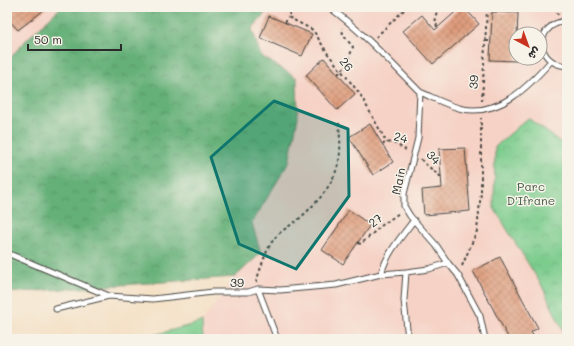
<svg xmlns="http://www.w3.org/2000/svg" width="574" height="346" font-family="Mali,'Playpen Sans Arabic',sans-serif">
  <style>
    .built { fill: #f6d1c5; fill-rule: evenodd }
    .forest { fill: url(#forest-crowns); stroke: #486e52 }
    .park { fill: url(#park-crowns); stroke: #547c5c }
    .building { fill: url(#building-cross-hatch) }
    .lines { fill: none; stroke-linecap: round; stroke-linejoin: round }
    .service-casing { stroke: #494642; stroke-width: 7 }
    .path { stroke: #494642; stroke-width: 2; stroke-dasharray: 3 3; stroke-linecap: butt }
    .service { stroke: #fff; stroke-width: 5 }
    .marked { fill: #0f766e; fill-opacity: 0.2; stroke: #0f766e; stroke-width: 3; stroke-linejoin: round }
    .labels { text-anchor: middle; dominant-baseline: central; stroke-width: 3; stroke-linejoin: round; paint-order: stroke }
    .street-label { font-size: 12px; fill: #2b2b2b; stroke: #f7f3e8 }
    .park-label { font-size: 12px; fill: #435b48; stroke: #f7f3e8 }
  </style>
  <defs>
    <pattern id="forest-crowns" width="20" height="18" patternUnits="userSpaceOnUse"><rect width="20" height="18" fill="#65b078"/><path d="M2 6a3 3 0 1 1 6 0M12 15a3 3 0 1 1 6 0" fill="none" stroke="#538f63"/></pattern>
    <pattern id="park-crowns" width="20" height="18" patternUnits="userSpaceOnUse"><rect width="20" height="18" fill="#7ccc8d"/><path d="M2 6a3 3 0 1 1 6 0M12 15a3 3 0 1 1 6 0" fill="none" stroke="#6baf7a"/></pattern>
    <pattern id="building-cross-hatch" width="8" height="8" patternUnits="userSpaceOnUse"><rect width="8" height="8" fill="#de9a79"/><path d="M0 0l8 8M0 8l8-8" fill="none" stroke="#b47e63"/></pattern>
  </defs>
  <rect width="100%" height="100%" fill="#f7f3e8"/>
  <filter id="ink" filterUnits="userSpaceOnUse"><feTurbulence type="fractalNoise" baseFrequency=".025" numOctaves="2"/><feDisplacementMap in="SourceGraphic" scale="8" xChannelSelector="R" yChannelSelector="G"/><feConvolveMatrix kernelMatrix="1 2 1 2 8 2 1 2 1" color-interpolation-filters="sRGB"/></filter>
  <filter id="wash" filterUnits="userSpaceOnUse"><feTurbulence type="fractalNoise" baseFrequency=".012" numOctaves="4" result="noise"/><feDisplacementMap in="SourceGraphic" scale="16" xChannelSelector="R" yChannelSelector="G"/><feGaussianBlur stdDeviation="0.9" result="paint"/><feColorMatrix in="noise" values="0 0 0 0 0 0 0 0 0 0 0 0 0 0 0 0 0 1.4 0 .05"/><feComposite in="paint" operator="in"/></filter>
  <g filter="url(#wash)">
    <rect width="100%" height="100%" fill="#f4dfc3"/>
    <path class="built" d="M7 7H61L23 43 7 62Z
      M270 7H567V147L528 118 542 286 567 339H204L202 322 235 277 261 253 252 223 289 162 298 117 297 78 261 56 252 29ZM516 34H540V58H516Z"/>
    <path class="forest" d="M61 7H270L252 29 261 56 297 78 298 117 289 162 252 223 261 253 235 277 7 293V62L23 43Z"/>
    <path class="park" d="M528 118 567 147V339L542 286 494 208 495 147Z
      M202 322 203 339H139Z"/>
    <g id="blocks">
      <path class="building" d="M7 7H48L18 30 7 18Z
        M461 7H464L479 24 433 64 403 31 422 15 435 30Z
        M492 12 518 13 516 61 490 60Z
        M269 16 312 34 302 56 260 38Z
        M324 58 355 94 337 110 306 75Z
        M370 124 393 162 373 175 349 137Z
        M465 148 470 211 424 215 422 190 442 188 439 149Z
        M349 210 370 225 343 264 322 250Z
        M500 257 538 328 531 332 535 339H509L473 271Z"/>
    </g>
  </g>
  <g filter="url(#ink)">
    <use href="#blocks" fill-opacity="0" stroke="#494642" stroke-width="1"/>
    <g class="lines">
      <defs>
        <path id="service" d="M329 7C363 32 391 63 420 92L418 138 404 194V206L410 216 436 245 448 263 429 269 406 272
          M567 21C535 23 533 63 567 66
          M420 92C434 98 448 106 463 109 500 116 529 86 551 61
          M7 253 109 296 153 299 213 292H248L258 289 280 290 336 285 381 274 406 272 404 300 408 339
          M448 263 458 275 480 316 485 339
          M381 274C387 253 401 237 414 220
          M258 289 277 339
          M56 309 109 296"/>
      </defs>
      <use href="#service" class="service-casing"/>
      <path class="path" d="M293 7 288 17 313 30 328 54 360 94 387 143
        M555 7 558 15
        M285 23 288 17
        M437 27 435 17 439 7
        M376 37 407 7
        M486 41H490
        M338 74 346 66 353 47 343 35 342 28
        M482 101 487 9 489 7
        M382 144 392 142 406 150
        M421 159 423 162 441 177
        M358 243 361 244 381 226 399 213
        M462 266 477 231 481 192V118
        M256 282C261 268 265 251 274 239 281 230 292 225 300 218 320 200 339 179 340 151 341 142 339 132 339 123"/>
      <use href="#service" class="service"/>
    </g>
  </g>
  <path class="marked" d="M274 101 348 129 349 196 296 269 239 244 211 157Z"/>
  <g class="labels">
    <g class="street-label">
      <text transform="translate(347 64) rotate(52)">26</text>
      <text transform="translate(473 82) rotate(-87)">39</text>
      <text transform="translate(401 137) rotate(15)">24</text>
      <text transform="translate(434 157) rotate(47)">34</text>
      <text transform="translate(398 181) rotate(-78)">Main</text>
      <text transform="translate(375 220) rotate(-39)">27</text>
      <text transform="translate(237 282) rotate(-1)">39</text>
    </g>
    <g class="park-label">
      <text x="531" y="186">Parc<tspan x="531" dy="14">D'Ifrane</tspan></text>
    </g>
  </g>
  <rect width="574" height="346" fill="none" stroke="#f7f3e8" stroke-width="24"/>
  <g transform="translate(528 46) rotate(139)"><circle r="19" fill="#f7f3e8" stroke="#a5a39c"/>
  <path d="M0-3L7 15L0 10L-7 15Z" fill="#c8321e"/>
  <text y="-6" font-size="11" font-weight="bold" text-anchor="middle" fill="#2b2b2b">ش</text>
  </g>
  <path d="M28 44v6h93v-6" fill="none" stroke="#2b2b2b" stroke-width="2"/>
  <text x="34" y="44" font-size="12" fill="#2b2b2b" stroke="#f7f3e8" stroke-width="3" paint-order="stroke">50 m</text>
</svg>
